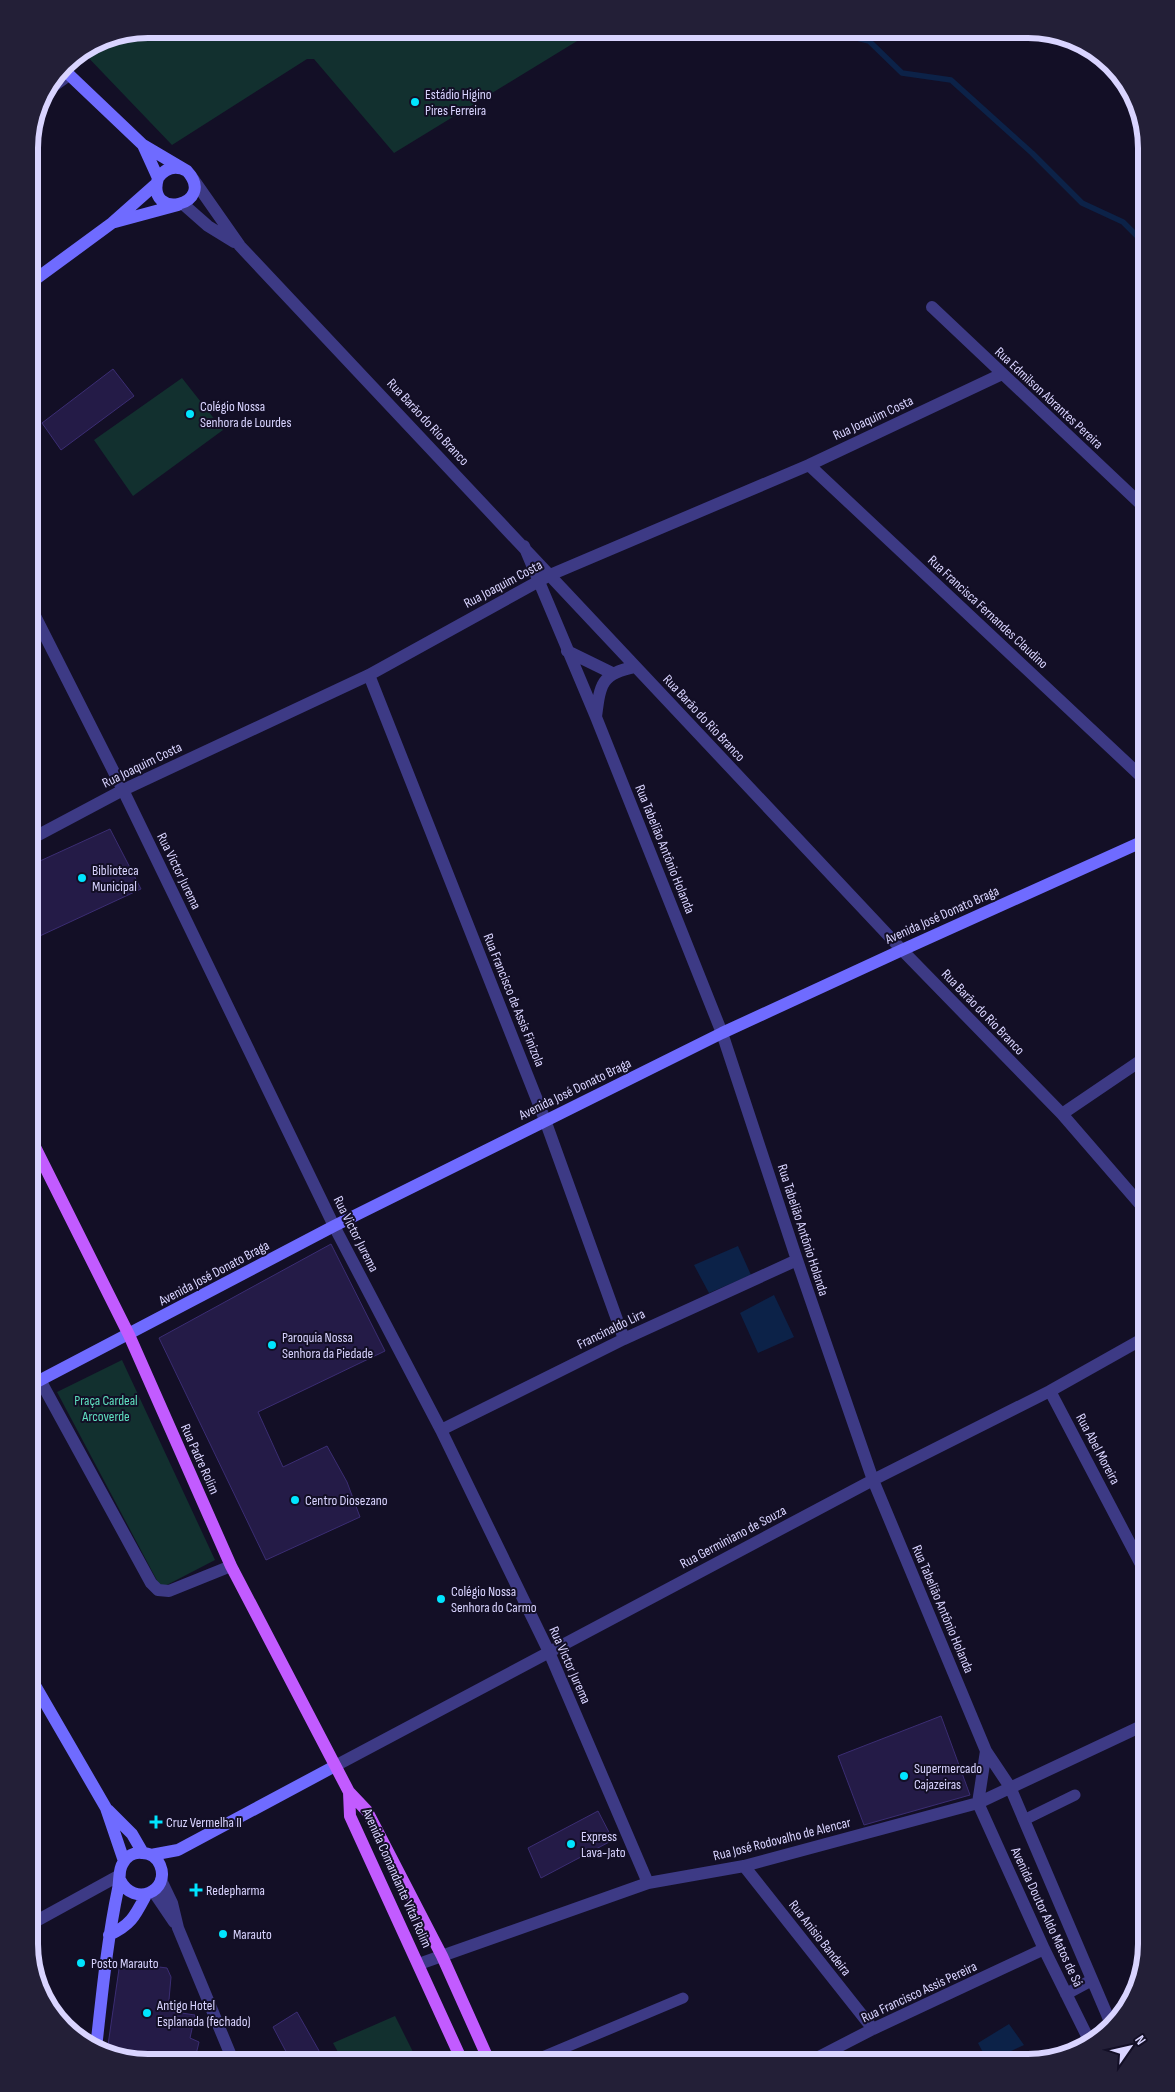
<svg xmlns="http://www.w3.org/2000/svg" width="1175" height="2092" font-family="'Sofia Sans Condensed',sans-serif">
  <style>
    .green { fill: #12302f }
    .water { fill: #0c2248 }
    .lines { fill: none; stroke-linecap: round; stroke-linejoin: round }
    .stream { stroke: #0c2248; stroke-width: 5.5 }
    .building { fill: #241b47; stroke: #3b2d73 }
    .lane { stroke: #3d3a85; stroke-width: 11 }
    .street { stroke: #3d3a85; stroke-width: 12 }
    .secondary { stroke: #6f6bff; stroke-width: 12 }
    .primary { stroke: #c25bff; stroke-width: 12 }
    .poi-dot { fill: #00e5ff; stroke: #130f26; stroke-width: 2 }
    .labels { text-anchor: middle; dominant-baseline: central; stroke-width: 4; stroke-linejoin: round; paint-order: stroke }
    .poi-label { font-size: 14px; fill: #d9d4ff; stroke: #130f26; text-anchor: start }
    .street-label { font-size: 14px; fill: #d9d4ff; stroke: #130f26 }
    .park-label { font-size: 14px; fill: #5fe0c0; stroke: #130f26 }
    .rim { fill: none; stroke: #d9d4ff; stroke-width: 6 }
  </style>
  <rect width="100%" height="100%" fill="#130f26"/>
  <path class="green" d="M148 29H573L582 38 394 153 314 59H307L172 145 82 51 102 38Z
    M182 378 223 430 133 496 94 440Z
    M122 1360 215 1560 161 1588 57 1392Z
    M395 2016 418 2062 344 2063 333 2043Z"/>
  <path class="water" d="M738 1246 751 1275 709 1293 694 1265Z
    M774 1295 794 1337 758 1353 740 1313Z
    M1009 2024 1024 2045 988 2062 978 2043Z"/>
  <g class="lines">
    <path class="stream" d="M833 29 837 33 869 41 902 73 951 80 1032 153 1082 203 1123 222 1146 245"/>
  </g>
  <path class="building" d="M113 369 134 396 61 450 42 423Z
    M110 829 141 889 29 941V866Z
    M331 1244 385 1351 258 1412 283 1467 327 1446 347 1482 360 1517 266 1560 159 1338Z
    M941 1716 970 1795 864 1825 838 1756Z
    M598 1811 613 1840 541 1878 528 1848Z
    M120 1962 167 1968 171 1977 168 2011 195 2015 190 2038 199 2042 194 2063 141 2060 140 2063 107 2052Z
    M297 2012 326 2063H292L273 2027Z"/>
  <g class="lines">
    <path class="lane" d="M1024 1820 1075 1795
      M528 2063 683 1998"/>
    <path class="street" d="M44 93 69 75
      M191 176 240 246 902 950 1062 1114 1146 1211
      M183 204 208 226 234 242
      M932 307 1146 509
      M809 465 1146 781
      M524 546 596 717 722 1033 797 1260 873 1480 986 1751 1010 1787 1111 2024
      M29 604 123 790 334 1226 441 1430 549 1652 648 1883
      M567 651 612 673
      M369 675 545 1120 624 1339
      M596 717C600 685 601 673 635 667
      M29 840 123 790 369 675 550 575 809 465 1002 374
      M1062 1114 1146 1057
      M29 1165 40 1159
      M40 1380 151 1583 158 1590 169 1591 231 1566
      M1050 1391 1146 1574
      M441 1430 624 1339 797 1260
      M986 1751 978 1803 1044 1949 1090 2042
      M335 1766 873 1480 1050 1391 1146 1337
      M744 1866 873 2029
      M161 1880 172 1903 178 1928 234 2063
      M153 1891 174 1922
      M29 1925 120 1875
      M419 1964 648 1883 744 1866 978 1803 1146 1724
      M1066 1994 1092 1980
      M212 2063 230 2055
      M807 2063 873 2029 1044 1949"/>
    <path class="secondary" d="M61 67 143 145 187 171C218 205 145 222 158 178 166 167 176 165 187 171
      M143 145 158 178
      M115 222 178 205
      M29 284 112 223 156 184
      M29 1386 334 1226 722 1033 902 950 1146 840
      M29 1675 106 1808 124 1861
      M108 1810 132 1834 143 1853
      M151 1855 178 1850 335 1766
      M109 1935C131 1925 135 1916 146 1895
      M96 2048C102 1995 107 1941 118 1889 120 1880 118 1870 123 1863 127 1856 134 1852 142 1853 150 1853 157 1858 160 1865 171 1891 134 1908 120 1880"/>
    <path class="primary" d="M29 1135 129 1335 231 1566 349 1792 367 1811 442 1956 490 2063
      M349 1792 350 1816 463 2063"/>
  </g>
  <g class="poi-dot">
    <circle cx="415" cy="102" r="5"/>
    <circle cx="190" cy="414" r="5"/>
    <circle cx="82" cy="878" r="5"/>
    <circle cx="272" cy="1345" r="5"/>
    <circle cx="295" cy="1500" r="5"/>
    <circle cx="441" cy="1599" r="5"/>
    <circle cx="904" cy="1776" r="5"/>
    <path d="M153.5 1814.5h5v5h5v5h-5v5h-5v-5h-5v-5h5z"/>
    <circle cx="571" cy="1844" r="5"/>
    <path d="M193.5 1882.5h5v5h5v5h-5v5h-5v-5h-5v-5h5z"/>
    <circle cx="223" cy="1934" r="5"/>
    <circle cx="81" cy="1963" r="5"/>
    <circle cx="147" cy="2013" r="5"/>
  </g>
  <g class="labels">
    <g class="poi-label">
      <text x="425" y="94">Estádio Higino<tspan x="425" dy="16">Pires Ferreira</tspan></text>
      <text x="200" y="406">Colégio Nossa<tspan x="200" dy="16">Senhora de Lourdes</tspan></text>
      <text x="92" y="870">Biblioteca<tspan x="92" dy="16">Municipal</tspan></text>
      <text x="282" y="1337">Paroquia Nossa<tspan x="282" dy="16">Senhora da Piedade</tspan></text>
      <text x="305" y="1500">Centro Diosezano</text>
      <text x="451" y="1591">Colégio Nossa<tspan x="451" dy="16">Senhora do Carmo</tspan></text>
      <text x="914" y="1768">Supermercado<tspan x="914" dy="16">Cajazeiras</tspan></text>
      <text x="166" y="1822">Cruz Vermelha II</text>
      <text x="581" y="1836">Express<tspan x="581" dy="16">Lava-Jato</tspan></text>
      <text x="206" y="1890">Redepharma</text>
      <text x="233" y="1934">Marauto</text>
      <text x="91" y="1963">Posto Marauto</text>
      <text x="157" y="2005">Antigo Hotel<tspan x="157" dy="16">Esplanada (fechado)</tspan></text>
    </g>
    <g class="street-label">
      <text transform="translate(1049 398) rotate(43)">Rua Edmilson Abrantes Pereira</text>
      <text transform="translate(873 418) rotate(-25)">Rua Joaquim Costa</text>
      <text transform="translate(428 422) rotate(47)">Rua Barāo do Rio Branco</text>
      <text transform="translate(503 584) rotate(-28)">Rua Joaquim Costa</text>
      <text transform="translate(988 612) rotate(43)">Rua Francisca Fernandes Claudino</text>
      <text transform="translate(704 718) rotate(47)">Rua Barāo do Rio Branco</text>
      <text transform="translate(142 765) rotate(-26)">Rua Joaquim Costa</text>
      <text transform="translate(665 849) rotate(68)">Rua Tabelião Antônio Holanda</text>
      <text transform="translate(179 871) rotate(64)">Rua Victor Jurema</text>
      <text transform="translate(942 915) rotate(-24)">Avenida José Donato Braga</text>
      <text transform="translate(514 1000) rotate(68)">Rua Francisco de Assis Finizola</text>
      <text transform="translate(983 1012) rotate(46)">Rua Barāo do Rio Branco</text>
      <text transform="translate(575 1089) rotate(-26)">Avenida José Donato Braga</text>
      <text transform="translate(803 1230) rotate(72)">Rua Tabelião Antônio Holanda</text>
      <text transform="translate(356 1234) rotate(63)">Rua Victor Jurema</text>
      <text transform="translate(214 1273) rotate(-28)">Avenida José Donato Braga</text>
      <text transform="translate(611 1329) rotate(-26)">Francinaldo Lira</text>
      <text transform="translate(1098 1449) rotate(62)">Rua Abel Moreira</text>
      <text transform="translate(200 1459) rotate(66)">Rua Padre Rolim</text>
      <text transform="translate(733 1537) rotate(-28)">Rua Germiniano de Souza</text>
      <text transform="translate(943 1609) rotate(67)">Rua Tabelião Antônio Holanda</text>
      <text transform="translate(570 1665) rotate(66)">Rua Victor Jurema</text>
      <text transform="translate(782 1839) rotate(-14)">Rua José Rodovalho de Alencar</text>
      <text transform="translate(397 1878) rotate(66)">Avenida Comandante Vital Rolim</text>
      <text transform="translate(1047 1917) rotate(65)">Avenida Doutor Aldo Matos de Sá</text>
      <text transform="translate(820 1938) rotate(52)">Rua Anisio Bandeira</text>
      <text transform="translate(919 1992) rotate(-25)">Rua Francisco Assis Pereira</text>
    </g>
    <g class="park-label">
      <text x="106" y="1400">Praça Cardeal<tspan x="106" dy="16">Arcoverde</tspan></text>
    </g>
  </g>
  <path d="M0 0H1175V2092H0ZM148 38H1028A110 110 0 0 1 1138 148V1944A110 110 0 0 1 1028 2054H148A110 110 0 0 1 38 1944V148A110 110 0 0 1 148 38Z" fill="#231f37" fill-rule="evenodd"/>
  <path class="rim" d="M148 38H1028A110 110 0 0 1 1138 148V1944A110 110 0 0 1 1028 2054H148A110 110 0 0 1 38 1944V148A110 110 0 0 1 148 38Z"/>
  <g transform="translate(1130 2047) rotate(56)" stroke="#130f26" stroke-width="4" paint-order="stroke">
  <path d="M0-4L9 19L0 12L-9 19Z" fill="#d9d4ff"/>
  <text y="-8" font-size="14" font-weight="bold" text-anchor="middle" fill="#d9d4ff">N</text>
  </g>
</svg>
